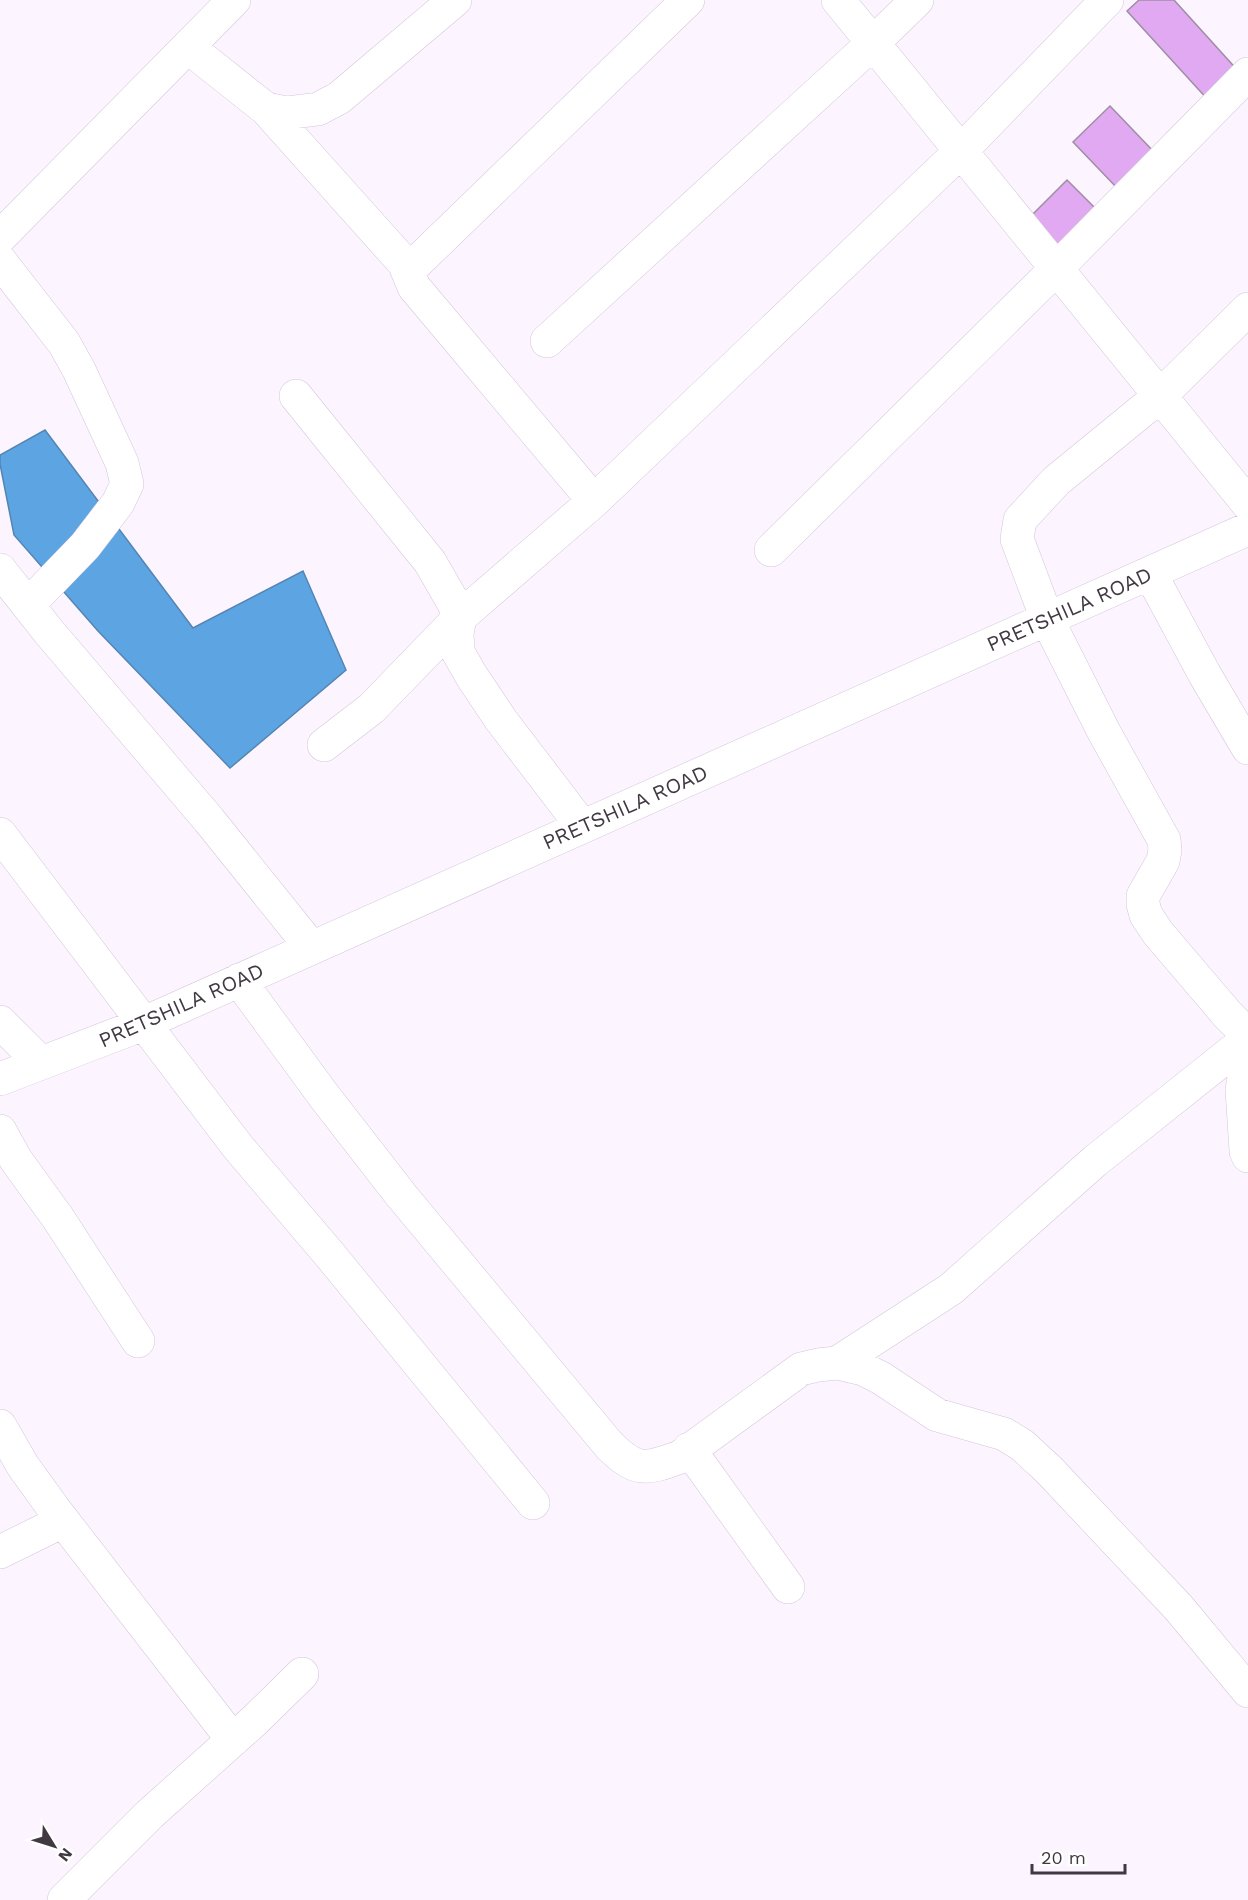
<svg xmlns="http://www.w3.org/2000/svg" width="1248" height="1900" font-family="'Work Sans',sans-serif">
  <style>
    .water { fill: #5da5e2; stroke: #5485b2; stroke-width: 1.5 }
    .building { fill: #e1a9f1; stroke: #9e8ea3; stroke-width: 1.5 }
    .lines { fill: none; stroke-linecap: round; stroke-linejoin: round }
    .minor-casing { stroke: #d5c4da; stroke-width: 34 }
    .minor { stroke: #fff; stroke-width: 33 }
    .labels { text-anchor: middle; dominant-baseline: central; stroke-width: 5; stroke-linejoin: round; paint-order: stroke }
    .street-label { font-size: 21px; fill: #403942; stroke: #fff }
  </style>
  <rect width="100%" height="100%" fill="#fcf5ff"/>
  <path class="water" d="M45 430 193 628 303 571 346 670 230 768 98 631 14 535 0 464V455Z"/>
  <path class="building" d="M1139 0H1174L1240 73 1209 101 1127 11Z
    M1110 106 1155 153 1118 189 1073 142Z
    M1067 180 1100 213 1058 255 1025 222Z"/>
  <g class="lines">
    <defs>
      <path id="minor" d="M838 0 1248 504
        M188 47 266 109 286 113 318 109 339 98 455 0
        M266 109 404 263 414 287 594 501 460 617 372 708 324 745
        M0 237 234 0
        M0 261 64 343 79 370 122 463 127 484 118 503 85 546 28 605
        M408 271 688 0
        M1248 309 1160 396 1056 481 1020 520 1017 539 1047 619 1104 732 1164 840 1165 850 1163 861 1143 896V904L1146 915 1158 933 1227 1014 1248 1035
        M547 341 873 43 917 0
        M296 396 430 562 453 602 460 617 457 634 458 652 471 675 501 720 582 826
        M594 501 961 151 1107 0
        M771 550 1056 269 1248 74
        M0 570 49 632 209 820 311 947
        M1150 573 1205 675 1248 748
        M0 834 238 1147 330 1255 533 1503
        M239 980 324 1096 401 1195 609 1445C636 1472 645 1470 680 1457L801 1369 818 1365 837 1363 863 1369 881 1378 937 1415 1004 1434 1022 1445 1049 1470 1178 1607 1248 1691
        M0 1022 41 1063
        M1248 1053 1242 1090 1246 1151 1248 1156
        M0 1079 133 1028 1248 529
        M0 1131 16 1160 58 1218 138 1341
        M837 1363 951 1289 1095 1161 1248 1039
        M0 1426 23 1466 54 1509 233 1740
        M689 1449 788 1587
        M0 1552 63 1521
        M64 1900 150 1814 254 1721 302 1674"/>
    </defs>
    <use href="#minor" class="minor-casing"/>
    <use href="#minor" class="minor"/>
  </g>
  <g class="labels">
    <g class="street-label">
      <text transform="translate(1069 609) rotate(-24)">PRETSHILA ROAD</text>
      <text transform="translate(625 807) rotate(-24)">PRETSHILA ROAD</text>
      <text transform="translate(181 1005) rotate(-24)">PRETSHILA ROAD</text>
    </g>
  </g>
  <g transform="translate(54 1846) rotate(128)" stroke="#ffffff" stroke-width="4.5" paint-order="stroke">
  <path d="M0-4.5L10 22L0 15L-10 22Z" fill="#403942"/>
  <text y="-9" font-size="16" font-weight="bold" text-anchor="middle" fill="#403942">N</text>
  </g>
  <path d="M1032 1864v9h93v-9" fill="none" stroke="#403942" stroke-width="3"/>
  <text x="1041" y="1864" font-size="18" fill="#403942" stroke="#ffffff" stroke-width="4.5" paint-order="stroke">20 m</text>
</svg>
